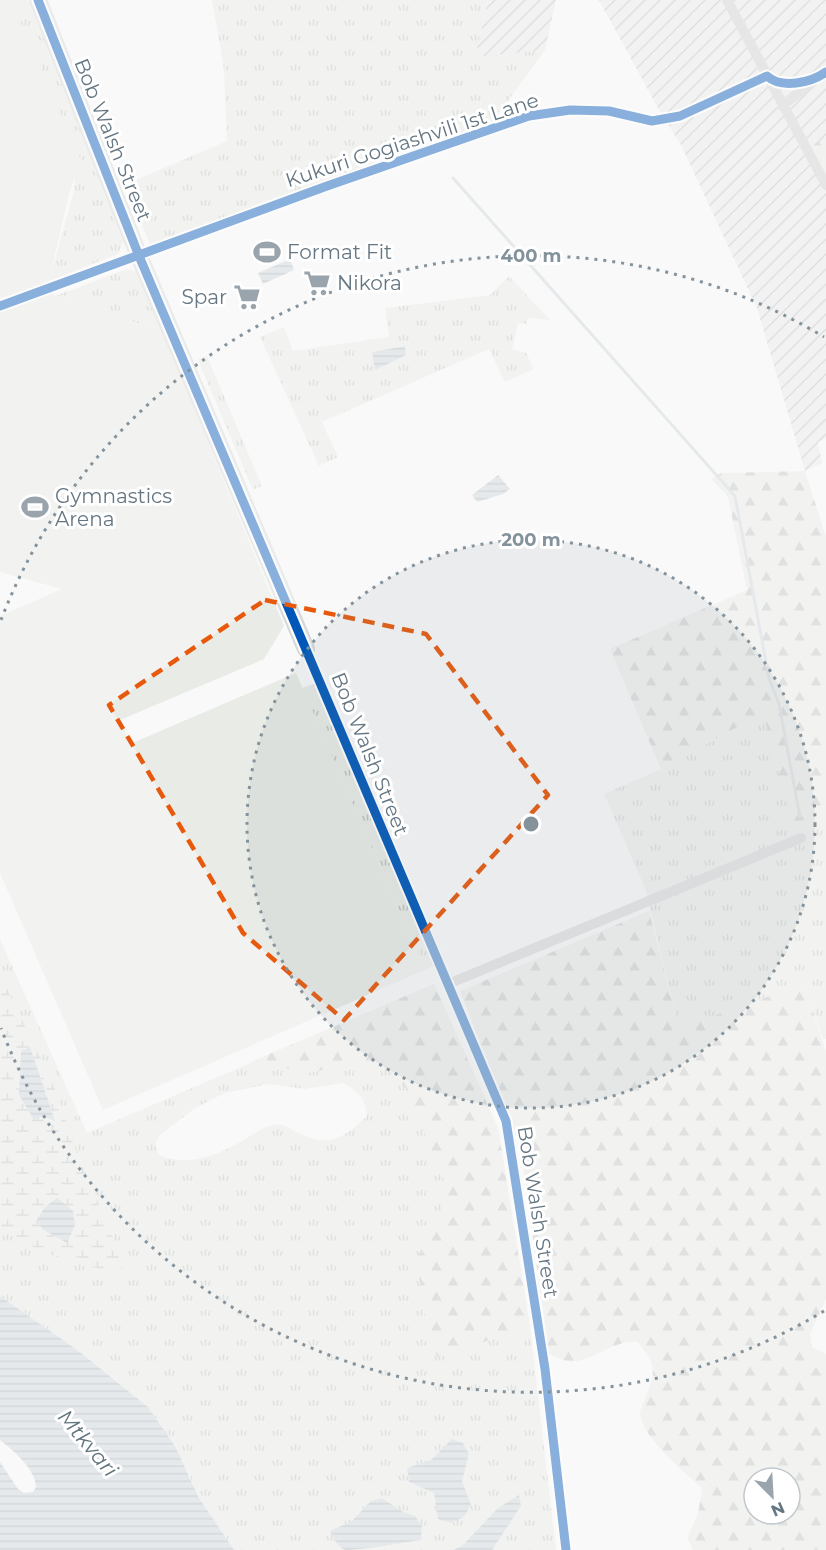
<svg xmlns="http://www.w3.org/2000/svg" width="826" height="1550" font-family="Montserrat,sans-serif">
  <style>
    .industrial { fill: url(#industrial-furrows) }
    .grass { fill: url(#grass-tufts); fill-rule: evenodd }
    .forest { fill: url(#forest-firs); fill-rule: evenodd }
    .wetland { fill: url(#wetland-marsh); fill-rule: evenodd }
    .garden { fill: #e8ebe6 }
    .water { fill: url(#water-rules) }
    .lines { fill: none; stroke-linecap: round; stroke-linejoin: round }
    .stream { stroke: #ced6d9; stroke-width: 3 }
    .secondary-casing { stroke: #d5d6d7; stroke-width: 18 }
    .street { stroke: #cecfd0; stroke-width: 10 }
    .secondary { stroke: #e1e2e2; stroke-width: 15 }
    .cycleway-casing { stroke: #fff; stroke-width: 13 }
    .cycleway { stroke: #0057b8; stroke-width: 9 }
    .marked { fill: none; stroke: #e8590c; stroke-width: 4.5; stroke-dasharray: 12 8; stroke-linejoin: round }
    .ring { fill: none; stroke: #84929c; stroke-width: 3; stroke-dasharray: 3 6 }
    .labels { text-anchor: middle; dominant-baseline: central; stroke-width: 6; stroke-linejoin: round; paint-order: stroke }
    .street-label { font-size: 20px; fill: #657683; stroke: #fff }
    .poi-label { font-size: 20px; fill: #657683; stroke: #fff; text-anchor: start }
    .water-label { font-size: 21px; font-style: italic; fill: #60757c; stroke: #fff }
    .centre { fill: #84929c; stroke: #fff; stroke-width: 3 }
    .ring-label { font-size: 18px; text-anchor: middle; font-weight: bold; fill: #84929c; stroke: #fff; stroke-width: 6; stroke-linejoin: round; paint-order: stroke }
  </style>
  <defs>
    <pattern id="industrial-furrows" width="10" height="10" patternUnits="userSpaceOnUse" patternTransform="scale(1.5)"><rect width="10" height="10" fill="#e8e9e9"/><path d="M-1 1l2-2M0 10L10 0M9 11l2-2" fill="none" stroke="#c0c1c2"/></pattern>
    <pattern id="grass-tufts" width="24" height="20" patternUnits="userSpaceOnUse" patternTransform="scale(1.5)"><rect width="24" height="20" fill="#e8ebe6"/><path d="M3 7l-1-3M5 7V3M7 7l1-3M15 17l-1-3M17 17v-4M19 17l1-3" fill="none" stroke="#c0c3c0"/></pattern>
    <pattern id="forest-firs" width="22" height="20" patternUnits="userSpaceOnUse" patternTransform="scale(1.5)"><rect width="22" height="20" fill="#e8ebe6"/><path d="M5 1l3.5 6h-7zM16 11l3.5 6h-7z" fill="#c0c3c0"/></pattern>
    <pattern id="wetland-marsh" width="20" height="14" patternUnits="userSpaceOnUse" patternTransform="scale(1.5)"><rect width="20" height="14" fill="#e8ebe6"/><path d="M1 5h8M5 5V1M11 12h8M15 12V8" fill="none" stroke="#c0c3c0"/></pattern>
    <pattern id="water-rules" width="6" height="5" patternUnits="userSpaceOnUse" patternTransform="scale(1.5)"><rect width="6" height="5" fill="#ced6d9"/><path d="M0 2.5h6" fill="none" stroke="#abb2b5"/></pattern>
  </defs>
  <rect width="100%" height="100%" fill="#f9f9f9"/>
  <path class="industrial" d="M488 0H556L545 50 474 58Z
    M599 0H826V438L818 442 822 463 805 471 757 308 681 145 659 110Z"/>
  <path class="grass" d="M3 0H28L124 239 118 254 49 281 74 191 76 166Z
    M212 0H488L475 57 545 50 491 124 151 246 124 185 227 141 224 69Z
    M127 269 137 272 140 277 162 331 55 296Z
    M509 276 550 320 528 318 526 324 518 323 512 349 526 353 534 369 505 382 489 349 322 422 338 457 319 466 260 337 284 327 293 351 389 337 385 308 490 295Z
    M207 356 262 486 253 490 198 360Z
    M315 684 435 965 425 970 302 688Z
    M763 713 792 824 826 813V1039H823L804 984 679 1028 645 888 604 794 661 769Z
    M0 939 87 1133 434 984 498 1128 530 1327 556 1550H234L199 1498 187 1470 148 1407 76 1349 0 1296ZM343 1083C359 1092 365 1098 367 1116 344 1138 329 1148 298 1133 292 1130 283 1124 277 1124 266 1125 257 1132 247 1138 223 1152 202 1163 174 1159 167 1158 161 1158 158 1152 154 1146 156 1140 160 1135L195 1108 225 1093 269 1084 305 1089Z"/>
  <path class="forest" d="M826 139V175L810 147Z
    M805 471 826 537V813L792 824 763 713 661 769 610 649 747 590 728 497 711 479 721 473Z
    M649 911 679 1028 804 984 826 1051V1299L810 1334 812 1347 826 1354V1550H693L687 1538 698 1514 702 1488C686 1474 641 1436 640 1414 640 1409 644 1402 646 1396 657 1369 655 1365 638 1342 612 1339 590 1365 567 1361 561 1360 554 1356 549 1354L520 1146 460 991ZM754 1478H790V1514H754Z
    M434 984 498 1128 530 1327 437 1357 421 1303 418 1256 440 1216 445 1182 406 1088 375 1059 308 1073 253 1061Z"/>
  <path class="wetland" d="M0 974 58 1095 72 1140 116 1245 124 1273C71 1264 47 1257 0 1228ZM30 1047 55 1120 43 1115 21 1051ZM75 1225 66 1243 42 1229Z"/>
  <path class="garden" d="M0 0H11L81 160 69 194 49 281 55 296 162 331 284 626 264 659 120 720 130 744 296 673 425 970 103 1110 0 873V616L62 589 0 572Z"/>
  <path class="water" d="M290 259 294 270 263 284 258 273Z
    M405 346 406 355 375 370 372 352Z
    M498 475 510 489 503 494 477 502 472 495Z
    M30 1047 55 1121 43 1116 34 1120 19 1095 21 1051Z
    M57 1198 73 1211 75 1225 67 1243 42 1229 37 1219 45 1207Z
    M0 1296 76 1349 148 1407 176 1448 199 1498 234 1550H0V1462L18 1489 24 1493 33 1492 36 1487C36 1470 13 1450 0 1440Z
    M452 1439 463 1443 469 1454 462 1481 471 1505 464 1517 451 1523 438 1519 434 1493 409 1482 407 1468 431 1460Z
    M519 1495 521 1506 492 1550H453L462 1546 498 1508Z
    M382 1498 403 1512 415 1516 422 1526 421 1540C400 1543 365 1550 345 1550 337 1547 334 1538 330 1531L352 1521 371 1501Z"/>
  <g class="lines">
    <path class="stream" d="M453 178 735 496 769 678 779 704 800 817"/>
    <defs>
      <path id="secondary" d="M38 0 139 256 306 649"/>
    </defs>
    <use href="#secondary" class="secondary-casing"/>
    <path class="street" d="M727 0 826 185
      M782 106 817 78
      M0 306 327 186 529 116 570 110 609 111 652 121 680 116 767 76C781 89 811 83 826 72
      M306 649 506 1121 545 1369 566 1550
      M448 984 801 838"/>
    <use href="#secondary" class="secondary"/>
    <defs>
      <path id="cycleway" d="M38 0 139 256 506 1121 545 1369 566 1550
        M0 306 327 186 529 116 570 110 609 111 652 121 680 116 767 76C781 89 811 83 826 72"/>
    </defs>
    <use href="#cycleway" class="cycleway-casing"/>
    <use href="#cycleway" class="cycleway"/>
  </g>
  <path d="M0 0H826V1550H0ZM265 600 426 634 548 795 344 1020 243 933 109 705Z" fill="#f9f9f9" fill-opacity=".55" fill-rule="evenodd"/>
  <path class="marked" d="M265 600 426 634 548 795 344 1020 243 933 109 705Z"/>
  <circle cx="531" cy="824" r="284" fill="#84929c" fill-opacity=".12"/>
  <g class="ring">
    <circle cx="531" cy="824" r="284"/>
    <path d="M824 1311A568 568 0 0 1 1 1028M1 620A568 568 0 0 1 824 337"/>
  </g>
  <defs>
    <symbol id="stadium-bare" viewBox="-9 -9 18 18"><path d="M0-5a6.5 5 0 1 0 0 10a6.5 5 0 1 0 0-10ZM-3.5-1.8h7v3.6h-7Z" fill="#99a4ac" stroke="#fff" stroke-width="2.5" paint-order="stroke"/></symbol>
    <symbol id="supermarket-bare" viewBox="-9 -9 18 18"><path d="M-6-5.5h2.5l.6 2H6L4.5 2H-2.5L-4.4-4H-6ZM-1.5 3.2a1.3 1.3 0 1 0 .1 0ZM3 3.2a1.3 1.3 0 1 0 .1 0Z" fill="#99a4ac" stroke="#fff" stroke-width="2.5" paint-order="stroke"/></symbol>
  </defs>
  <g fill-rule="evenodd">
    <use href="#stadium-bare" x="248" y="233" width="38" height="38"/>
    <use href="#supermarket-bare" x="298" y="264" width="38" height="38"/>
    <use href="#supermarket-bare" x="228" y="278" width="38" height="38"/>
    <use href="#stadium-bare" x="16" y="488" width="38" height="38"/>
  </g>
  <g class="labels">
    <g class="street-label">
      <text transform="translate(113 140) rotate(68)">Bob Walsh Street</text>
      <text transform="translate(412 140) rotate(-18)">Kukuri Gogiashvili 1st Lane</text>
      <text transform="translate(370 754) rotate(68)">Bob Walsh Street</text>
      <text transform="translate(538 1212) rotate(81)">Bob Walsh Street</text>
    </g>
    <g class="poi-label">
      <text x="287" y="252">Format Fit</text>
      <text x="337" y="283">Nikora</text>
      <text x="227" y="297" text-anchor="end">Spar</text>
      <text x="55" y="496">Gymnastics<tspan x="55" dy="23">Arena</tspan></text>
    </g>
    <g class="water-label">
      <text transform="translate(88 1443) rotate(50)">Mtkvari</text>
    </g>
  </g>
  <circle cx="531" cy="824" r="9" class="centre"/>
  <g class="ring-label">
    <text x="531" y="262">400 m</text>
    <text x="531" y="546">200 m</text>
  </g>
  <g transform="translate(772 1496) rotate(156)"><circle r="28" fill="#ffffff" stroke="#c1c8cd" stroke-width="1.5"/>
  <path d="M0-4.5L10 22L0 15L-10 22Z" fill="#99a4ac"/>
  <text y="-9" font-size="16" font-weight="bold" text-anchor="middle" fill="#657683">N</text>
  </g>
</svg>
